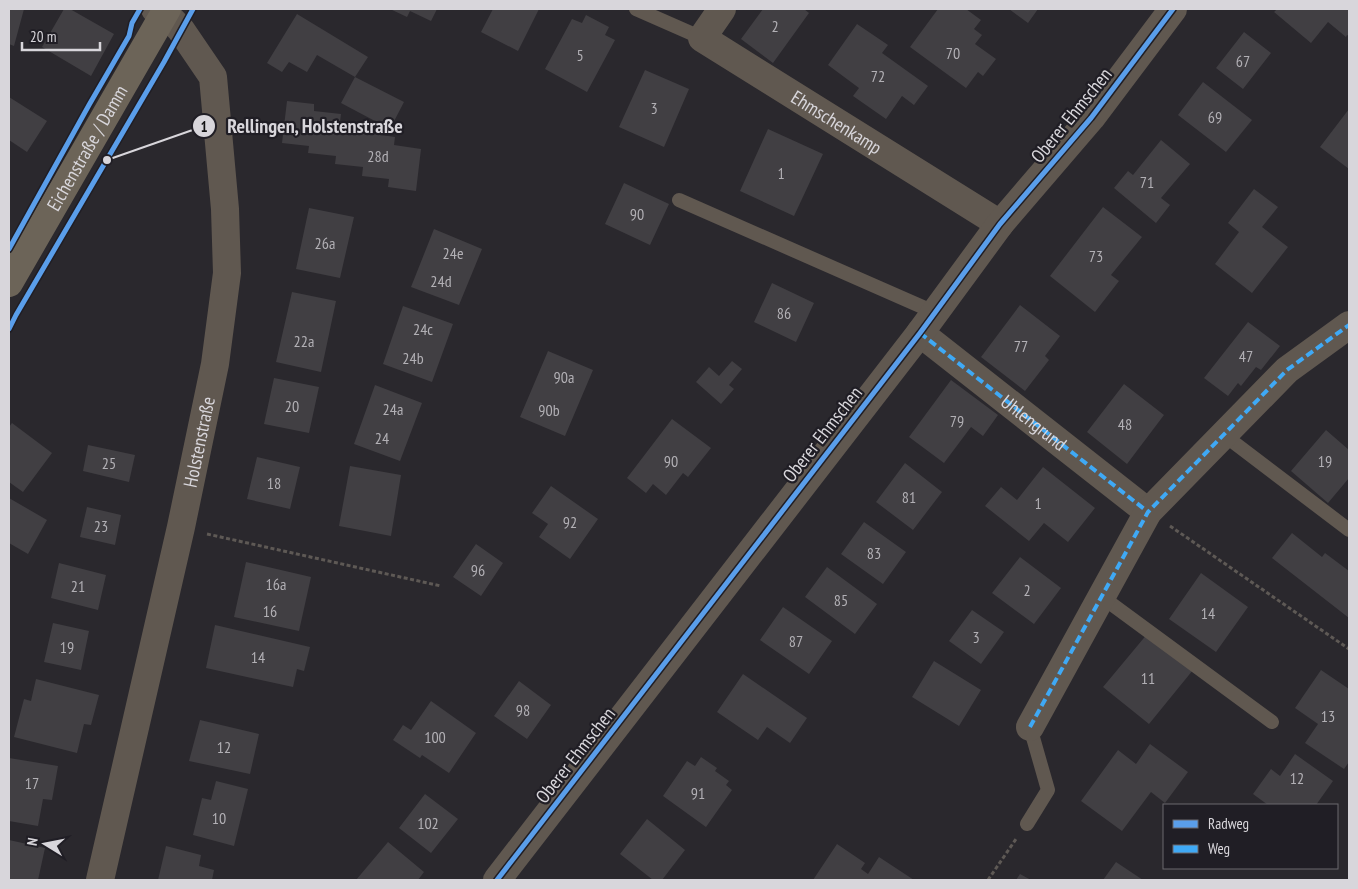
<svg xmlns="http://www.w3.org/2000/svg" width="1358" height="889" font-family="'PT Sans Narrow',sans-serif">
  <style>
    .building { fill: #413f43 }
    .lines { fill: none; stroke-linecap: round; stroke-linejoin: round }
    .path { stroke: #5e5955; stroke-width: 3; stroke-dasharray: 4 2.5; stroke-linecap: butt }
    .lane { stroke: #605850; stroke-width: 14 }
    .street { stroke: #605850; stroke-width: 28 }
    .secondary { stroke: #6c6458; stroke-width: 28 }
    .quiet { stroke: #3fa9f5; stroke-width: 4; stroke-dasharray: 8 4; stroke-linecap: butt }
    .cycleway-casing { stroke: #201e25; stroke-width: 8 }
    .cycleway { stroke: #5a9eea; stroke-width: 5 }
    .labels { text-anchor: middle; dominant-baseline: central; stroke-width: 4.5; stroke-linejoin: round; paint-order: stroke }
    .number-label { font-size: 16px; fill: #b2b0b5 }
    .street-label { font-size: 19px; fill: #d8d6db; stroke: #201e25 }
    .leader { fill: none; stroke: #d8d6db; stroke-width: 2 }
    .callout-dot { fill: #d8d6db; stroke: #201e25; stroke-width: 2 }
    .mark-label { font-size: 15px; text-anchor: middle; font-weight: bold; fill: #111 }
    .callout-label { font-size: 20px; text-anchor: middle; font-weight: bold; fill: #d8d6db; stroke: #201e25; stroke-width: 4.5; stroke-linejoin: round; paint-order: stroke }
  </style>
  <rect width="100%" height="100%" fill="#2a282d"/>
  <path class="building" d="M9 9H24L14 46 9 44Z
    M64 9H70L114 34 91 76 42 47Z
    M390 9H437L431 21 410 11 407 17Z
    M493 9H539L518 51 481 32Z
    M763 9H804L809 13 773 63 741 39Z
    M938 9H966L981 20 974 29 982 35 975 44 996 59 983 76 978 72 966 88 910 47Z
    M1009 9H1038L1028 23Z
    M1277 9H1349V36L1347 35 1346 37 1328 22 1311 43 1274 12Z
    M297 14 368 57 355 77 317 55 307 72 289 62 282 72 267 63Z
    M586 15 609 27 605 35 615 40 587 92 545 69 572 19 582 23Z
    M857 24 888 45 882 53 928 86 914 105 902 96 886 119 853 96 859 88 828 65Z
    M1244 32 1271 53 1243 89 1216 68Z
    M645 70 689 89 664 147 619 127Z
    M355 77 404 102 390 129 341 103Z
    M1203 82 1252 120 1226 152 1178 115Z
    M9 97 47 121 27 152 9 140Z
    M287 101 314 104V111L341 114 340 122 368 125 367 133 395 137 394 145 421 149 416 191 388 187 389 179 362 176 363 167 335 164 336 156 308 153 309 146 282 143Z
    M1349 109V169L1320 147Z
    M768 129 823 154 794 216 740 191Z
    M1161 140 1190 164 1161 198 1170 205 1156 223 1114 188 1128 171 1133 175Z
    M624 183 669 204 650 245 605 224Z
    M1254 189 1278 207 1262 227 1288 247 1252 293 1215 264 1239 232 1228 223Z
    M1103 207 1142 237 1111 275 1119 281 1095 312 1050 276Z
    M309 208 354 217 340 278 296 269Z
    M434 229 482 249 459 305 411 287Z
    M772 283 814 303 796 342 754 322Z
    M292 292 336 301 321 372 276 362Z
    M1020 305 1060 336 1045 356 1049 360 1025 391 981 357Z
    M403 306 453 324 432 382 383 364Z
    M1248 322 1280 346 1261 370 1256 367 1241 386 1238 383 1228 396 1204 378Z
    M548 351 593 370 565 436 520 417Z
    M732 361 742 369 729 385 734 389 721 404 696 382 709 367 719 376Z
    M274 378 319 387 309 433 264 424Z
    M951 380 998 415 983 436 971 427 944 463 909 437Z
    M1124 384 1164 415 1127 464 1087 432Z
    M375 385 422 403 400 461 354 444Z
    M672 419 711 448 688 477 683 473 666 495 653 484 646 493 627 478Z
    M12 423 52 453 23 492 9 482V427Z
    M1326 430 1349 450V478L1328 503 1291 471Z
    M88 445 135 455 129 482 83 471Z
    M257 457 300 467 290 509 247 499Z
    M905 463 942 492 913 530 876 502Z
    M350 466 401 475 391 536 339 526Z
    M1043 467 1095 508 1068 542 1044 523 1029 541 985 506 1001 487 1017 500Z
    M551 486 598 519 570 559 539 537 548 524 532 513Z
    M9 498 47 520 28 554 9 543Z
    M87 507 121 515 115 545 80 537Z
    M864 522 906 552 883 584 841 554Z
    M1292 533 1322 557 1325 553 1349 571V618L1272 558Z
    M476 544 503 563 481 596 453 577Z
    M1020 557 1061 588 1034 624 992 593Z
    M246 562 311 577 299 631 234 617Z
    M59 563 106 575 98 610 51 598Z
    M827 567 877 604 855 634 805 597Z
    M1201 573 1248 607 1216 652 1169 619Z
    M783 607 832 641 809 674 760 640Z
    M972 610 1004 632 981 664 949 641Z
    M53 623 89 631 81 670 44 662Z
    M215 625 310 647 304 671 297 669 293 687 206 668Z
    M1148 633 1193 670 1149 724 1103 687Z
    M934 661 981 690 959 726 912 697Z
    M1321 670 1349 689V762L1344 769 1305 743 1318 724 1295 708Z
    M743 674 807 718 790 743 767 727 758 740 717 712Z
    M36 679 99 695 91 725 84 724 77 753 14 737 24 699 31 701Z
    M519 681 551 705 527 739 494 716Z
    M431 701 476 733 449 773 422 755 420 758 393 740 403 725 411 730Z
    M200 720 259 734 250 774 189 761Z
    M1150 744 1188 772 1165 803 1151 792 1122 831 1081 801 1118 750 1136 764Z
    M1295 754 1333 781 1316 805H1268L1253 794 1271 769 1280 776Z
    M701 757 717 768 715 771 729 781 726 785 732 790 706 827 663 796 687 761 695 766Z
    M9 758 58 766 52 800 43 799 38 826 9 821Z
    M216 781 248 789 234 846 193 835 202 798 211 800Z
    M425 794 458 819 431 853 399 828Z
    M647 819 685 850 662 880H653L620 854Z
    M9 840 45 848 38 880H9Z
    M388 842 424 872 418 880H356Z
    M837 844 865 863 861 869 868 874 879 857 914 880H813Z
    M166 846 201 855 199 866 214 870 212 880H158Z
    M1116 862 1143 880H1103Z
    M1020 874 1031 880H1016Z"/>
  <g class="lines">
    <path class="path" d="M1170 526 1349 649
      M207 534 441 586
      M988 880 1016 839"/>
    <path class="lane" d="M636 9 702 38
      M679 200 934 312
      M1224 435 1349 530
      M1102 597 1272 722
      M1027 824 1048 790 1030 727"/>
    <g class="street">
      <path id="s1" d="M722 9 702 38 1000 224"/>
      <path id="s2" d="M920 333 1148 512"/>
      <path d="M1030 727 1148 512 1287 370 1349 325"/>
      <path id="s3" d="M100 880 181 527 215 364 227 273 225 209 213 77 181 30 165 13 155 9"/>
      <path d="M497 880 920 333 1000 224 1091 118 1173 9"/>
    </g>
    <path class="secondary" id="s4" d="M9 283 167 9"/>
    <path class="quiet" d="M920 333 1148 512
      M1030 727 1148 512 1287 370 1349 325"/>
    <defs>
      <path id="cycleway" d="M9 249 89 105 129 36 132 23 140 9
        M9 329 16 315 164 62 193 9
        M497 880 920 333 1000 224 1091 118 1173 9"/>
    </defs>
    <use href="#cycleway" class="cycleway-casing"/>
    <use href="#cycleway" class="cycleway"/>
  </g>
  <g class="labels">
    <g class="number-label">
      <text x="775" y="26">2</text>
      <text x="953" y="53">70</text>
      <text x="580" y="55">5</text>
      <text x="1243" y="61">67</text>
      <text x="878" y="76">72</text>
      <text x="654" y="108">3</text>
      <text x="1215" y="117">69</text>
      <text x="378" y="156">28d</text>
      <text x="781" y="173">1</text>
      <text x="1147" y="182">71</text>
      <text x="637" y="214">90</text>
      <text x="325" y="243">26a</text>
      <text x="453" y="253">24e</text>
      <text x="1096" y="256">73</text>
      <text x="441" y="281">24d</text>
      <text x="784" y="313">86</text>
      <text x="423" y="329">24c</text>
      <text x="304" y="341">22a</text>
      <text x="1021" y="346">77</text>
      <text x="1246" y="356">47</text>
      <text x="413" y="358">24b</text>
      <text x="564" y="377">90a</text>
      <text x="292" y="406">20</text>
      <text x="393" y="409">24a</text>
      <text x="549" y="410">90b</text>
      <text x="957" y="421">79</text>
      <text x="1125" y="424">48</text>
      <text x="382" y="438">24</text>
      <text x="671" y="461">90</text>
      <text x="1325" y="461">19</text>
      <text x="109" y="463">25</text>
      <text x="274" y="483">18</text>
      <text x="909" y="497">81</text>
      <text x="1038" y="503">1</text>
      <text x="570" y="522">92</text>
      <text x="101" y="526">23</text>
      <text x="874" y="553">83</text>
      <text x="478" y="570">96</text>
      <text x="276" y="584">16a</text>
      <text x="78" y="586">21</text>
      <text x="1027" y="590">2</text>
      <text x="841" y="600">85</text>
      <text x="270" y="611">16</text>
      <text x="1208" y="613">14</text>
      <text x="976" y="637">3</text>
      <text x="796" y="641">87</text>
      <text x="67" y="647">19</text>
      <text x="258" y="657">14</text>
      <text x="1148" y="678">11</text>
      <text x="523" y="710">98</text>
      <text x="1328" y="716">13</text>
      <text x="435" y="737">100</text>
      <text x="224" y="747">12</text>
      <text x="1297" y="778">12</text>
      <text x="32" y="783">17</text>
      <text x="698" y="793">91</text>
      <text x="219" y="818">10</text>
      <text x="428" y="823">102</text>
    </g>
    <g class="street-label">
      <text transform="translate(1071 115) rotate(-51)">Oberer Ehmschen</text>
      <text stroke="none"><textPath href="#s1" startOffset="194">Ehmschenkamp</textPath></text>
      <text stroke="none"><textPath href="#s4" startOffset="156">Eichenstraße / Damm</textPath></text>
      <text stroke="none"><textPath href="#s2" startOffset="145">Uhlengrund</textPath></text>
      <text transform="translate(822 434) rotate(-52)">Oberer Ehmschen</text>
      <text stroke="none"><textPath href="#s3" startOffset="449">Holstenstraße</textPath></text>
      <text transform="translate(575 755) rotate(-52)">Oberer Ehmschen</text>
    </g>
  </g>
  <path class="leader" d="M107 160L204 126"/>
  <g class="callout-dot">
    <circle cx="107" cy="160" r="5"/>
    <circle cx="204" cy="126" r="12"/>
  </g>
  <g class="mark-label">
    <text x="204" y="132">1</text>
  </g>
  <g class="callout-label">
    <text x="315" y="133">Rellingen, Holstenstraße</text>
  </g>
  <rect width="1358" height="889" fill="none" stroke="#d8d6db" stroke-width="20"/>
  <rect x="1163" y="804" width="175" height="65" fill="#201e25" stroke="#6a686e"/>
  <rect x="1173" y="820" width="25" height="8" fill="#5a9eea" stroke="#6a686e"/>
  <text x="1208" y="829" font-size="15" fill="#d8d6db">Radweg</text>
  <rect x="1173" y="845" width="25" height="8" fill="#3fa9f5" stroke="#6a686e"/>
  <text x="1208" y="854" font-size="15" fill="#d8d6db">Weg</text>
  <g transform="translate(45 844) rotate(280)" stroke="#201e25" stroke-width="4" paint-order="stroke">
  <path d="M0-4L9 19L0 12L-9 19Z" fill="#d8d6db"/>
  <text y="-8" font-size="14" font-weight="bold" text-anchor="middle" fill="#d8d6db">N</text>
  </g>
  <path d="M22 42v8h78v-8" fill="none" stroke="#d8d6db" stroke-width="2.5"/>
  <text x="30" y="42" font-size="15" fill="#d8d6db" stroke="#201e25" stroke-width="4" paint-order="stroke">20 m</text>
</svg>
